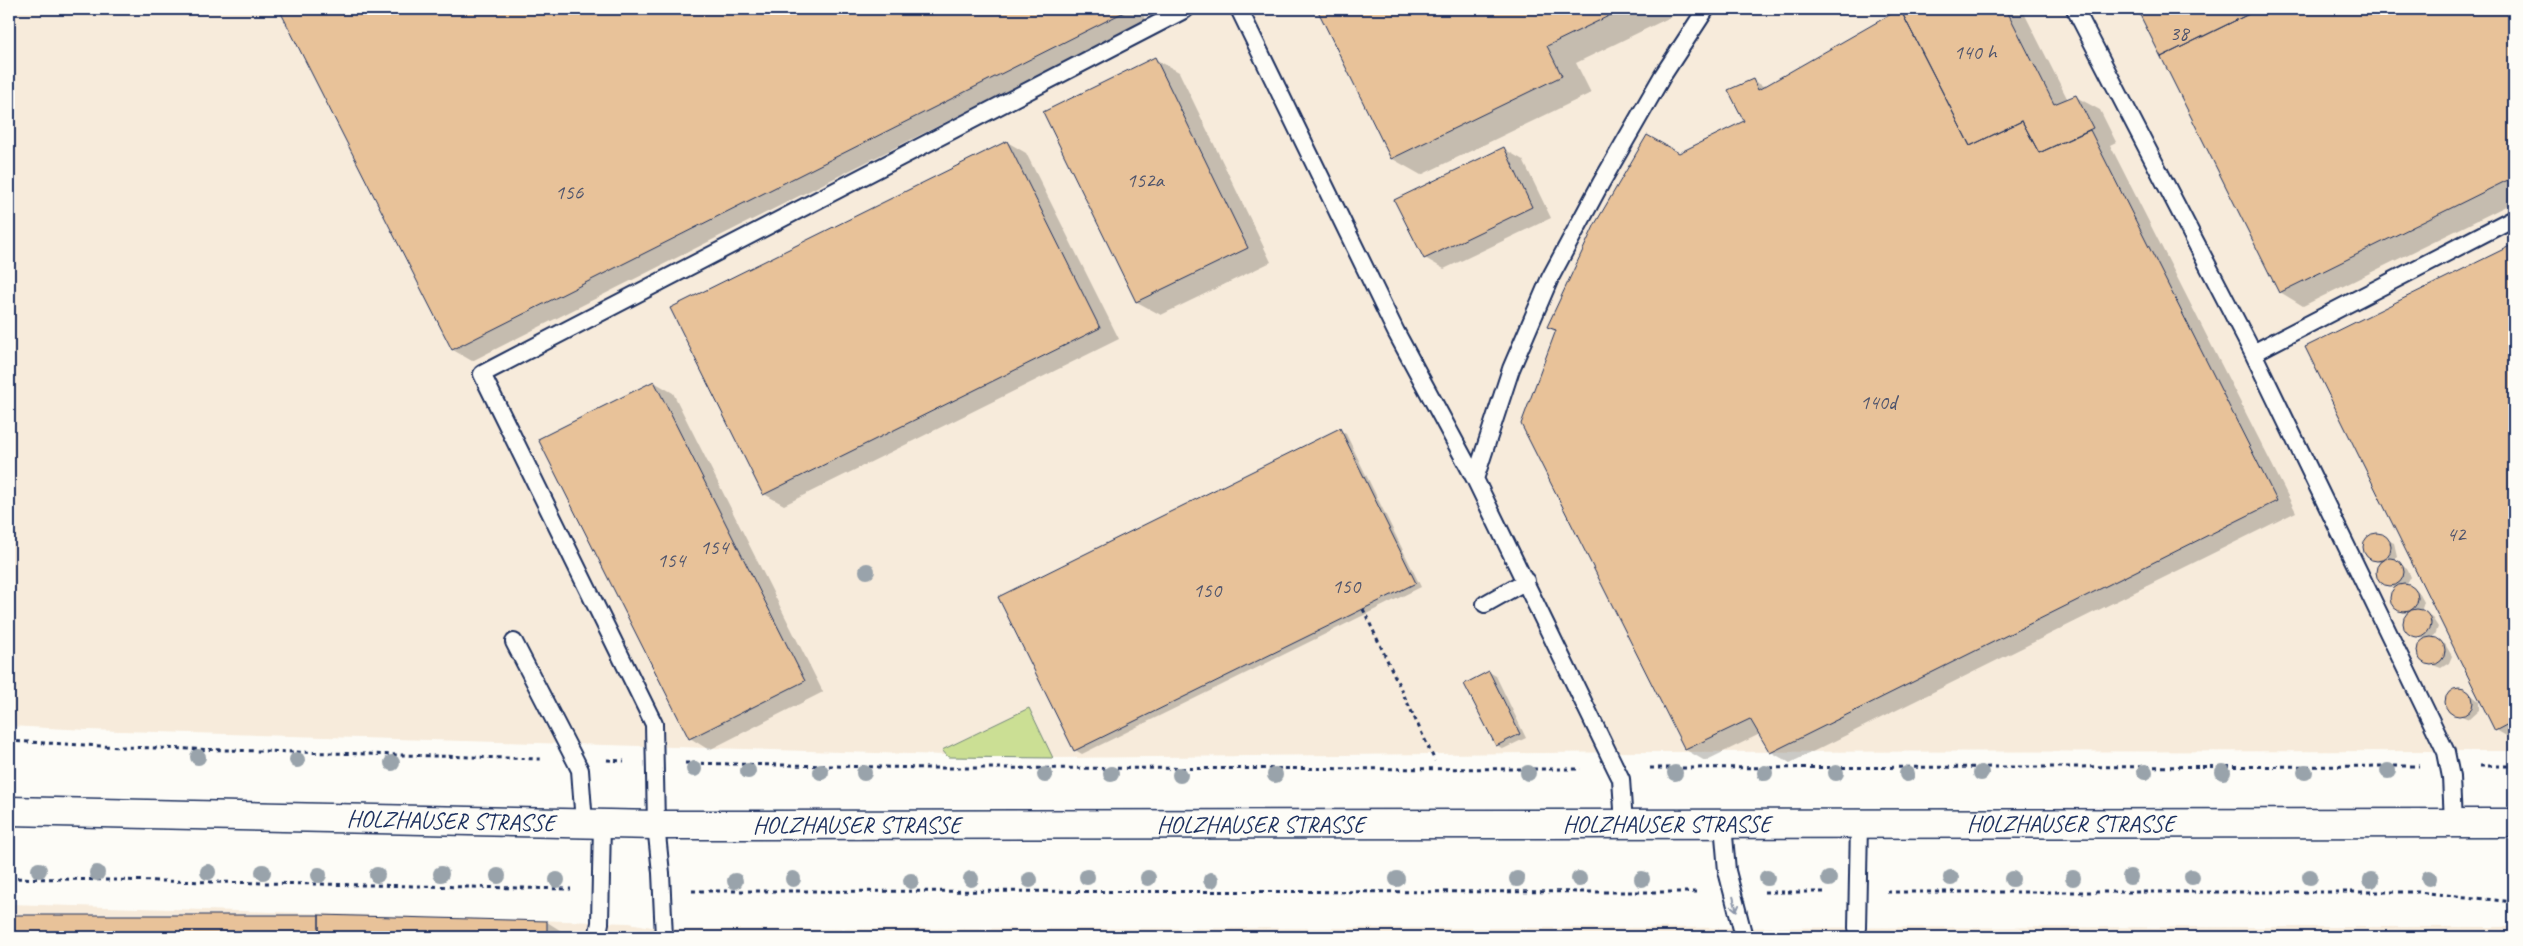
<svg xmlns="http://www.w3.org/2000/svg" width="2523" height="946" font-family="Caveat,sans-serif">
  <style>
    .built { fill: #f7ebdb }
    .green { fill: #cbdf94; stroke: #738779 }
    .shadow { fill: #0003 }
    .building { fill: #e8c299; stroke: #1b2f5e }
    .lines { fill: none; stroke-linecap: round; stroke-linejoin: round }
    .lane-casing { stroke: #1b2f5e; stroke-width: 20 }
    .secondary-casing { stroke: #1b2f5e; stroke-width: 31 }
    .path { stroke: #1b2f5e; stroke-width: 3; stroke-dasharray: 4 4; stroke-linecap: butt }
    .lane { stroke: #fdfcf7; stroke-width: 16 }
    .secondary { stroke: #fdfcf7; stroke-width: 28 }
    .tree { fill: #99a3ab }
    .oneway { stroke: #8c96aa }
    .labels { text-anchor: middle; dominant-baseline: central; stroke-width: 4.5; stroke-linejoin: round; paint-order: stroke }
    .number-label { font-size: 21px; fill: #4e546d }
    .street-label { font-size: 24px; fill: #1b2f5e; stroke: #fdfcf7 }
  </style>
  <rect width="100%" height="100%" fill="#fdfcf7"/>
  <filter id="ink" filterUnits="userSpaceOnUse"><feTurbulence type="fractalNoise" baseFrequency=".02" numOctaves="2"/><feDisplacementMap in="SourceGraphic" scale="10" xChannelSelector="R" yChannelSelector="G"/><feConvolveMatrix kernelMatrix="1 2 1 2 8 2 1 2 1" color-interpolation-filters="sRGB"/></filter>
  <g filter="url(#ink)">
    <path class="built" d="M9 9H2514V751L1636 752 1053 758 87 730 9 726Z
      M9 904 629 923 663 929 2514 927V937H9Z"/>
    <path class="green" d="M1029 708 1053 758 948 757 942 750Z"/>
    <path class="shadow" d="M280 9H1140L1146 21 472 361 453 350Z
      M1319 9H1687L1576 63 1591 93 1421 175 1391 158Z
      M1902 9H2022L2068 100 2076 97 2100 110 2116 142 2110 145 2296 512 1790 763 1771 752 1760 734 1705 761 1686 750 1522 424 1556 332 1548 327 1679 155 1745 121 1752 80 1765 87 1904 12Z
      M2138 9H2514V202L2303 306 2280 292Z
      M1155 59 1179 72 1271 262 1161 315 1137 302Z
      M1007 142 1026 153 1119 339 784 505 764 494Z
      M1504 149 1523 160 1551 218 1444 269 1425 258Z
      M2514 245V736L2510 738 2496 730 2306 347Z
      M654 382 673 393 823 692 709 750 690 738Z
      M1340 430 1346 434 1421 587 1082 754 1075 750 1000 598Z
      M2375 534 2394 543 2397 556 2393 560 2407 569 2411 577 2406 586 2418 591 2424 602 2421 612 2431 616 2438 627 2435 635 2429 639 2445 644 2452 656 2449 663 2441 668 2422 661 2418 654 2422 642 2427 640 2409 632 2405 625 2406 617 2409 614 2398 609 2391 600 2395 588 2381 581 2377 574 2382 563 2372 559 2366 553 2364 545 2368 538Z
      M1489 672 1496 676 1526 738 1503 749 1497 745Z
      M2454 690 2466 691 2479 701V710L2469 719 2454 713 2447 703 2448 696Z
      M9 916H319L547 922 571 937H9Z"/>
    <path class="building" d="M279 9H1127L1128 10 452 350Z
      M1317 9H1623L1547 46 1562 76 1391 159Z
      M1900 9 1970 146 2022 121 2039 153 2090 130 2277 501 1770 753 1750 719 1685 750 1521 424 1556 330 1547 327 1595 224 1647 135 1679 153 1744 121 1728 90 1753 79 1758 90Z
      M1900 9H2006L2054 104 2076 95 2093 128 2039 153 2022 121 1970 146Z
      M2137 9H2259L2161 57Z
      M2259 9H2514V177L2279 293 2161 57Z
      M1155 57 1248 248 1136 302 1043 112Z
      M1007 141 1100 328 763 495 670 308Z
      M1504 147 1532 207 1424 259 1394 200Z
      M2514 244V721L2495 731 2305 347Z
      M654 381 805 681 689 739 538 439Z
      M1340 428 1416 583 1074 751 998 597Z
      M2363 547a14 14 0 1 1 28 0a14 14 0 1 1-28 0Z
      M2376 572a14 14 0 1 1 28 0a14 14 0 1 1-28 0Z
      M2390 598a14 14 0 1 1 28 0a14 14 0 1 1-28 0Z
      M2403 623a14 14 0 1 1 28 0a14 14 0 1 1-28 0Z
      M2417 651a14 14 0 1 1 28 0a14 14 0 1 1-28 0Z
      M1489 671 1520 734 1496 746 1464 684Z
      M2445 702a14 14 0 1 1 28 0a14 14 0 1 1-28 0Z
      M9 915H319V937H9Z
      M319 915 547 921V937H319Z"/>
    <g class="lines">
      <defs>
        <path id="lane" d="M1239 9 1396 332 1475 479 1616 769 1621 779 1624 824
          M2075 9 2253 353 2446 752 2451 777 2453 823
          M2253 353 2514 218
          M1475 479 1511 369 1550 278 1601 183 1663 75 1706 9
          M1485 604 1526 581
          M514 642 575 760 580 770 584 823
          M1723 824 1727 871 1744 937
          M1857 928 1859 824
          M597 937 600 923 602 824
          M664 937 661 873 656 825 654 724 482 374 1186 9"/>
        <g id="secondary">
          <path id="s1" d="M9 811 656 825 2514 823"/>
        </g>
      </defs>
      <use href="#lane" class="lane-casing"/>
      <use href="#secondary" class="secondary-casing"/>
      <path class="path" d="M1363 609 1435 761
        M9 741 121 747 541 759
        M607 760 624 761
        M685 763 930 768 1581 769
        M2480 766H2514
        M1650 768 2419 766
        M9 878 571 889
        M692 891 1700 892
        M1764 892H1828
        M1887 892H2418L2514 902"/>
      <use href="#lane" class="lane"/>
      <use href="#secondary" class="secondary"/>
    </g>
    <g class="tree">
      <circle cx="867" cy="571" r="8"/>
      <circle cx="198" cy="757" r="8"/>
      <circle cx="297" cy="760" r="8"/>
      <circle cx="392" cy="763" r="8"/>
      <circle cx="694" cy="769" r="8"/>
      <circle cx="748" cy="771" r="8"/>
      <circle cx="2388" cy="771" r="8"/>
      <circle cx="821" cy="772" r="8"/>
      <circle cx="2145" cy="772" r="8"/>
      <circle cx="2223" cy="772" r="8"/>
      <circle cx="2305" cy="772" r="8"/>
      <circle cx="864" cy="773" r="8"/>
      <circle cx="1528" cy="773" r="8"/>
      <circle cx="1675" cy="773" r="8"/>
      <circle cx="1765" cy="773" r="8"/>
      <circle cx="1836" cy="773" r="8"/>
      <circle cx="1981" cy="773" r="8"/>
      <circle cx="1111" cy="774" r="8"/>
      <circle cx="1907" cy="774" r="8"/>
      <circle cx="1045" cy="775" r="8"/>
      <circle cx="1180" cy="775" r="8"/>
      <circle cx="1275" cy="775" r="8"/>
      <circle cx="39" cy="870" r="8"/>
      <circle cx="208" cy="872" r="8"/>
      <circle cx="263" cy="872" r="8"/>
      <circle cx="97" cy="873" r="8"/>
      <circle cx="441" cy="874" r="8"/>
      <circle cx="319" cy="875" r="8"/>
      <circle cx="377" cy="875" r="8"/>
      <circle cx="498" cy="876" r="8"/>
      <circle cx="1087" cy="877" r="8"/>
      <circle cx="2130" cy="877" r="8"/>
      <circle cx="2192" cy="877" r="8"/>
      <circle cx="2310" cy="877" r="8"/>
      <circle cx="1148" cy="878" r="8"/>
      <circle cx="1767" cy="878" r="8"/>
      <circle cx="1951" cy="878" r="8"/>
      <circle cx="2073" cy="878" r="8"/>
      <circle cx="2429" cy="878" r="8"/>
      <circle cx="793" cy="879" r="8"/>
      <circle cx="971" cy="879" r="8"/>
      <circle cx="1397" cy="879" r="8"/>
      <circle cx="1517" cy="879" r="8"/>
      <circle cx="1579" cy="879" r="8"/>
      <circle cx="1642" cy="879" r="8"/>
      <circle cx="1829" cy="879" r="8"/>
      <circle cx="2012" cy="879" r="8"/>
      <circle cx="557" cy="880" r="8"/>
      <circle cx="1030" cy="880" r="8"/>
      <circle cx="1211" cy="880" r="8"/>
      <circle cx="2371" cy="880" r="8"/>
      <circle cx="735" cy="881" r="8"/>
      <circle cx="911" cy="881" r="8"/>
    </g>
    <defs><path id="oneway-shaft" d="M-6 0H5M1.5-3L5.5 0L1.5 3" fill="none" stroke-width="1.6" stroke-linecap="round" stroke-linejoin="round" transform="scale(1.25)"/></defs>
    <use class="oneway" href="#oneway-shaft" transform="translate(1735 904) rotate(76)"/>
  </g>
  <g class="labels">
    <g class="number-label">
      <text x="2179" y="33">38</text>
      <text x="1975" y="52">140 h</text>
      <text x="1145" y="180">152a</text>
      <text x="569" y="192">156</text>
      <text x="1878" y="402">140d</text>
      <text x="2456" y="534">42</text>
      <text x="714" y="547">154</text>
      <text x="671" y="560">154</text>
      <text x="1346" y="586">150</text>
      <text x="1207" y="590">150</text>
    </g>
    <g class="street-label">
      <text stroke="none"><textPath href="#s1" startOffset="442">HOLZHAUSER STRASSE</textPath></text>
      <text stroke="none"><textPath href="#s1" startOffset="1658">HOLZHAUSER STRASSE</textPath></text>
      <text stroke="none"><textPath href="#s1" startOffset="2062">HOLZHAUSER STRASSE</textPath></text>
      <text stroke="none"><textPath href="#s1" startOffset="848">HOLZHAUSER STRASSE</textPath></text>
      <text stroke="none"><textPath href="#s1" startOffset="1252">HOLZHAUSER STRASSE</textPath></text>
    </g>
  </g>
  <rect width="2523" height="946" fill="none" stroke="#fdfcf7" stroke-width="30"/>
  <rect x="15" y="15" width="2493" height="916" fill="none" stroke="#1b2f5e" stroke-width="2" filter="url(#ink)"/>
</svg>
